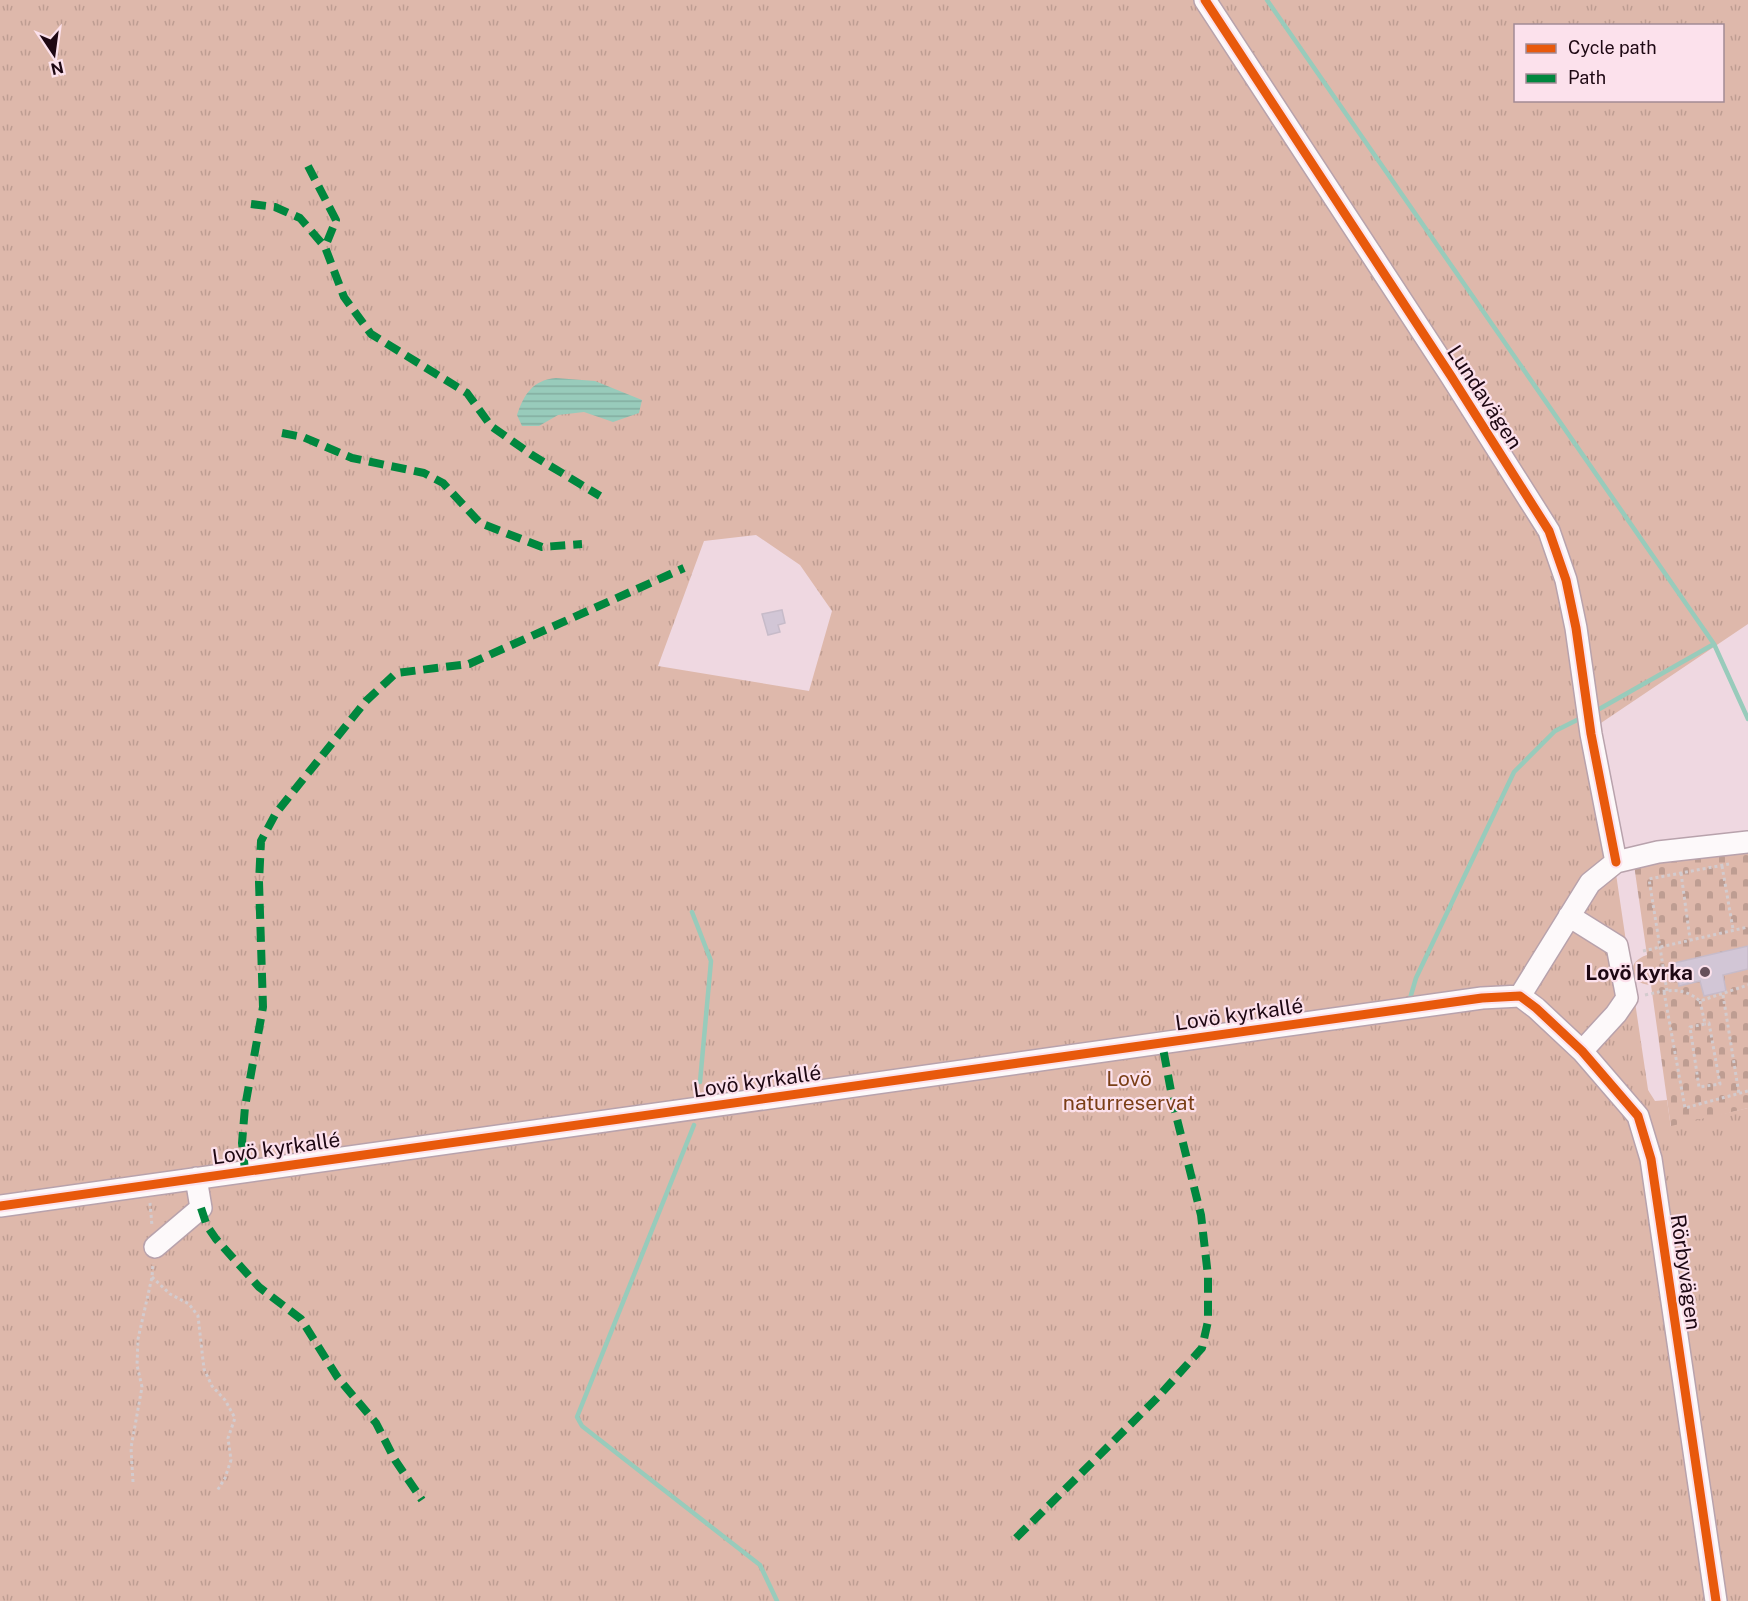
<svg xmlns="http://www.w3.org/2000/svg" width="1748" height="1601" font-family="'Public Sans',sans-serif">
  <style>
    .grass { fill: #deb8ab }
    .cemetery { fill: url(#cemetery-stones) }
    .park { fill: url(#park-tufts); fill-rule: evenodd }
    .water { fill: url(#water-rules) }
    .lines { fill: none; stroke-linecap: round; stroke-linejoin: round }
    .stream { stroke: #98cbbb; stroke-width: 4.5 }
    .building { fill: #d2c6d6; stroke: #c7bbc9; stroke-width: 1.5 }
    .minor-casing { stroke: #b8a2ac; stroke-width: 24 }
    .path { stroke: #d3cbce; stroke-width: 3; stroke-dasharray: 3 3; stroke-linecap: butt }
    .minor { stroke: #fdf9fa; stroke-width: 21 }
    .quiet { stroke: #00873e; stroke-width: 8; stroke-dasharray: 15 8; stroke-linecap: butt }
    .cycleway-casing { stroke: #fce1ec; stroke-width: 13 }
    .cycleway { stroke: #e8590c; stroke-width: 9 }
    .poi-dot { fill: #67515b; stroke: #fce1ec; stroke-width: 2 }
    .labels { text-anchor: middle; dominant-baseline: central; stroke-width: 4.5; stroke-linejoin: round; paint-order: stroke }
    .street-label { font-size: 21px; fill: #1e0813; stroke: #fce1ec }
    .poi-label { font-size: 21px; font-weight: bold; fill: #1e0813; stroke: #fce1ec; text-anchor: end }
    .park-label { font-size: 21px; fill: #7a3f17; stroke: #fce1ec }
  </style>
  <defs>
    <pattern id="cemetery-stones" width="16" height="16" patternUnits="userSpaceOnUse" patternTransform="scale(1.5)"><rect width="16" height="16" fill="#deb8ab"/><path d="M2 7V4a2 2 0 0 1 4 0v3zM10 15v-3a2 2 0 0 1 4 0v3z" fill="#be9d92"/></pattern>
    <pattern id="park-tufts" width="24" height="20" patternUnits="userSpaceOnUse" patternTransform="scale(1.5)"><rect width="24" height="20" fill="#deb8ab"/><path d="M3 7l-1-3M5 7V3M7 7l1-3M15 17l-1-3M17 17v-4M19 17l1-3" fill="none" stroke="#be9d92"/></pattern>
    <pattern id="water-rules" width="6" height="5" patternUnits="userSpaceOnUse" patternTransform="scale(1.5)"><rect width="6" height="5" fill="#98cbbb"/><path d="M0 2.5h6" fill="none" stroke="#83ada0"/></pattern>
  </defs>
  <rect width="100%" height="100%" fill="#efd8e1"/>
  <path class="grass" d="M1634 1068 1655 1101 1667 1100 1671 1128 1657 1141Z"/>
  <path class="cemetery" d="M1748 849V1108L1671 1128 1651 985C1628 984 1625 962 1647 955L1634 865Z"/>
  <path class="park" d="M0 0H1748V624L1598 725 1616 874 1654 1130 1748 1108V1601H0ZM1516 26H1722V100H1516ZM756 535 800 565 832 611 809 691 658 666 704 541Z"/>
  <path class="water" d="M556 378 595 381 642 400 639 413 613 422 584 412 558 415 539 426H522L517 415C524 394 533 380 556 378Z"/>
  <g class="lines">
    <path class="stream" d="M1267 0 1714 644 1748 719
      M1594 712 1714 644
      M692 912 711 961 700 1082
      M1409 1002 1416 978 1514 772 1555 731 1583 717
      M694 1125 577 1417 582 1426 760 1565 777 1601"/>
  </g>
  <path class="building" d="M782 610 785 623 778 625 780 632 768 635 762 614Z
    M1748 946V969L1723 975 1726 991 1704 996 1700 981 1679 986 1674 963Z"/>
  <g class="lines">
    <defs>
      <path id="minor" d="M1205 0 1451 376 1549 531 1566 580 1576 628 1591 734 1616 862
        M1569 916 1617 946 1627 998 1616 1014 1582 1051
        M1520 996 1536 1008 1582 1051 1638 1116 1651 1159 1716 1601
        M1520 996 1590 883 1616 862 1658 852 1748 842
        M0 1206 1482 998 1520 996
        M155 1247 201 1208 196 1178"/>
    </defs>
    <use href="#minor" class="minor-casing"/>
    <path class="path" d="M1722 866 1733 929
      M1681 873 1690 939
      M1643 951 1748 927
      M1667 991 1649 879 1729 864
      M1664 992 1685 1108 1748 1091
      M1645 995C1667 990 1682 986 1700 1001L1748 985
      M1723 995 1739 1094
      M1700 1001 1705 1024 1690 1027 1699 1087 1720 1084 1709 1023 1705 1024
      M150 1203 152 1226
      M152 1277 170 1294 189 1304 198 1316 204 1369 212 1386 225 1400 235 1418 228 1438 231 1460 225 1478 217 1491
      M133 1482 131 1448 142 1387 137 1365 138 1339 152 1277 153 1263"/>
    <use href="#minor" class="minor"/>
    <path class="quiet" d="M308 166 336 220 325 247
      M251 204 275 207 300 218 325 247 344 297 371 334 467 393 491 426 532 455 600 496
      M282 433 303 437 352 458 424 473 443 483 480 523 542 547 582 544
      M245 1170 242 1143 245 1107 263 1007 259 882 261 841 276 813 366 701 396 673 469 664 684 568
      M201 1208 207 1226 216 1239 259 1287 301 1319 338 1378 376 1423 395 1460 422 1500
      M1016 1538 1158 1397 1202 1348 1208 1321V1276L1201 1215 1174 1107 1162 1043"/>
    <defs>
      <path id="cycleway" d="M1205 0 1451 376 1549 531 1566 580 1576 628 1591 734 1616 862
        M0 1206 1482 998 1520 996 1536 1008 1582 1051 1638 1116 1651 1159 1716 1601"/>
    </defs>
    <use href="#cycleway" class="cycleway-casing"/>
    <use href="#cycleway" class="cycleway"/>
  </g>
  <circle class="poi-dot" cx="1705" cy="972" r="6"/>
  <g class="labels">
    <g class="street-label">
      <text transform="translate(1485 397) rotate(57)">Lundavägen</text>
      <text transform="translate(1239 1014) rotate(-8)">Lovö kyrkallé</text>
      <text transform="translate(757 1081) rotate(-8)">Lovö kyrkallé</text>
      <text transform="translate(276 1148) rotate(-8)">Lovö kyrkallé</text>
      <text transform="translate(1686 1272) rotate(82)">Rörbyvägen</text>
    </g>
    <g class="poi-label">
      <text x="1693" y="972">Lovö kyrka</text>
    </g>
    <g class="park-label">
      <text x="1129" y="1078">Lovö<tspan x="1129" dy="24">naturreservat</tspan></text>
    </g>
  </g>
  <rect x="1514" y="24" width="210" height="78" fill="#fce1ec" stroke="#a38a95" stroke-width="1.5"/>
  <rect x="1526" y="44" width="30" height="9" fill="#e8590c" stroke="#a38a95" stroke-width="1.5"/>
  <text x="1568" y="54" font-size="18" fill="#1e0813">Cycle path</text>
  <rect x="1526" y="74" width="30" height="9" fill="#00873e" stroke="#a38a95" stroke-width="1.5"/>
  <text x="1568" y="84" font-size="18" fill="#1e0813">Path</text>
  <g transform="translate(54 54) rotate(167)" stroke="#fce1ec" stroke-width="4.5" paint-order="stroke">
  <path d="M0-4.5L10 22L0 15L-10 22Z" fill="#1e0813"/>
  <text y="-9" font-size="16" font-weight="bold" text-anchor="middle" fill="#1e0813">N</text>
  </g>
</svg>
